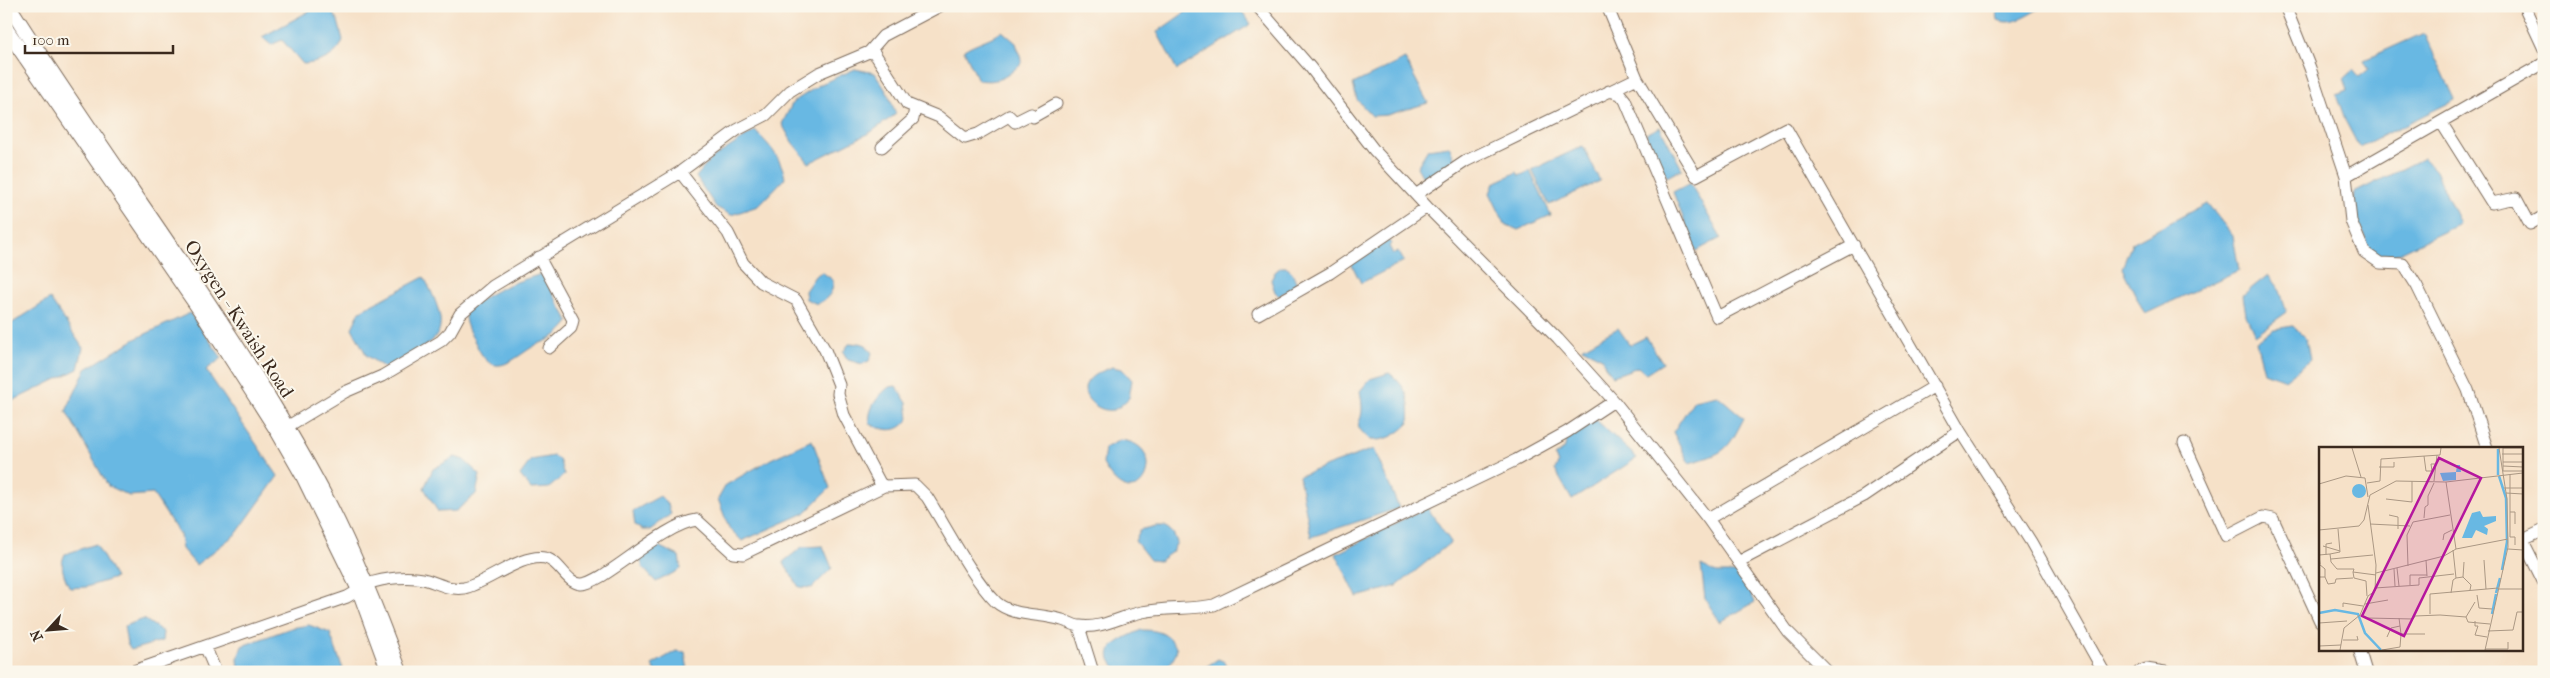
<svg xmlns="http://www.w3.org/2000/svg" width="2550" height="678" font-family="'IM FELL French Canon',serif">
  <style>
    .water { fill: #68b8e3; stroke: #527180 }
    .lines { fill: none; stroke-linecap: round; stroke-linejoin: round }
    .minor-casing { stroke: #7c6a5a; stroke-width: 13 }
    .major-casing { stroke: #7c6a5a; stroke-width: 16 }
    .minor { stroke: #fff; stroke-width: 11 }
    .major { stroke: #fff; stroke-width: 14 }
    .labels { text-anchor: middle; dominant-baseline: central; stroke-width: 4; stroke-linejoin: round; paint-order: stroke }
    .street-label { font-size: 19px; fill: #3b2a1e; stroke: #fbf7ec }
    .inset-river { fill: none; stroke: #68b8e3; stroke-width: 2.5 }
    .inset-road { fill: none; stroke: #ab9884; stroke-width: 1 }
    .view { fill: #b5179e; fill-opacity: 0.15; stroke: #b5179e; stroke-width: 2.5 }
    .inset-edge { fill: none; stroke: #3b2a1e; stroke-width: 2.5 }
  </style>
  <rect width="100%" height="100%" fill="#fbf7ec"/>
  <filter id="ink" filterUnits="userSpaceOnUse"><feTurbulence type="fractalNoise" baseFrequency=".02" numOctaves="2"/><feDisplacementMap in="SourceGraphic" scale="10" xChannelSelector="R" yChannelSelector="G"/><feConvolveMatrix kernelMatrix="1 2 1 2 8 2 1 2 1" color-interpolation-filters="sRGB"/></filter>
  <filter id="wash" filterUnits="userSpaceOnUse"><feTurbulence type="fractalNoise" baseFrequency=".0096" numOctaves="4" result="noise"/><feDisplacementMap in="SourceGraphic" scale="20" xChannelSelector="R" yChannelSelector="G"/><feGaussianBlur stdDeviation="1.12" result="paint"/><feColorMatrix in="noise" values="0 0 0 0 0 0 0 0 0 0 0 0 0 0 0 0 0 1.4 0 .05"/><feComposite in="paint" operator="in"/></filter>
  <g filter="url(#wash)">
    <rect width="100%" height="100%" fill="#f6e1c8"/>
    <path class="water" d="M329 6 338 21 343 40C337 57 320 63 303 64L282 40 271 45 262 37 315 8Z
      M1194 6H1238L1251 24 1177 70 1157 32Z
      M1996 6H2044C2030 13 2014 27 1998 20Z
      M1002 31 1016 43 1022 63C1006 77 1000 83 978 80L964 50C976 42 990 40 1002 31Z
      M2424 33 2455 100 2359 147 2346 122 2336 94 2348 90 2344 78 2353 70 2359 77 2369 69 2364 60Z
      M1405 59 1428 103 1387 115 1372 116 1357 100 1353 84Z
      M855 69 875 73 888 94 896 114 871 132 809 163 792 142 782 124 793 102 821 84Z
      M1660 127 1682 169 1667 177 1646 134Z
      M755 131C769 144 782 159 785 178L758 206 731 215 716 207 696 177 711 159Z
      M1449 146 1456 163 1438 177 1425 181 1417 167 1428 149Z
      M1583 146 1600 181 1549 205 1532 170Z
      M2424 158 2436 171 2460 224 2384 260 2372 254 2352 208 2354 193Z
      M1530 171 1551 215 1518 230 1505 224 1490 193 1494 183 1517 172 1519 176Z
      M1690 183 1721 238 1696 251 1673 192Z
      M2207 203 2233 236 2239 270 2145 314 2122 268 2132 243Z
      M1389 240 1391 244 1389 246 1393 254 1398 251 1404 261 1361 283 1351 263Z
      M1281 267H1286L1292 272 1297 284 1279 296 1275 292 1271 280 1275 272Z
      M822 272 833 280C834 292 828 299 817 304L806 299 805 291 815 276Z
      M542 274 569 322C565 327 560 333 555 336 549 341 541 342 534 346 511 360 493 382 476 344 470 333 464 324 465 312 491 290 511 283 542 274Z
      M2268 275 2280 291 2287 312 2255 335 2246 315 2243 295Z
      M424 277C457 340 438 339 385 368L367 356 352 328 360 311Z
      M50 299 83 348 78 369 6 404V327Z
      M190 313 222 358 206 370 278 476 237 533 196 565 182 549 180 535 153 494 129 496 108 486 66 411 86 369 135 339Z
      M2293 326 2306 339 2310 360 2285 380 2264 372 2256 341 2274 329Z
      M1618 328 1630 345 1646 337 1663 363 1646 374 1638 367 1613 376 1605 366 1602 358 1582 348Z
      M860 343 866 345 872 353 869 361 862 364 848 360 843 352 849 344Z
      M1112 367 1122 369 1132 380 1129 398C1124 402 1120 408 1113 410 1099 413 1077 396 1088 381 1094 373 1104 371 1112 367Z
      M1389 373C1407 386 1411 401 1409 423 1397 435 1387 441 1370 440 1350 421 1362 427 1362 408 1362 402 1361 396 1360 391L1370 379Z
      M896 386 907 403 909 418C899 434 885 431 870 424 867 409 878 396 889 387Z
      M1717 395 1744 418C1727 451 1726 453 1689 463L1673 432 1694 400Z
      M1594 418 1637 458 1572 500 1555 470 1558 464 1555 456 1565 448 1566 438Z
      M812 440 830 488 805 513 742 541 729 528 718 499 726 485 771 459Z
      M1120 440C1175 444 1138 528 1103 464L1105 448Z
      M1374 449 1399 508 1311 537 1299 476Z
      M553 456 559 459 564 475 549 488 531 489 520 475 531 460Z
      M455 457 464 460 480 475 476 494 456 511 438 512 424 488 433 469Z
      M660 496 668 504 671 514 650 530H642L635 525 633 511Z
      M1427 507 1451 542 1397 586 1357 597 1336 554Z
      M1156 526H1165L1173 533 1177 542 1172 552 1159 561 1150 560 1135 541 1140 530Z
      M96 544 115 578 86 587 70 588C64 577 59 565 65 554Z
      M658 546 679 556 681 569 656 582 643 568 639 555Z
      M823 546 832 568 812 588 799 587 783 562 802 547Z
      M1701 565 1717 573H1737L1741 575 1755 602 1720 622 1705 599Z
      M144 619 163 632 162 641 131 650 127 644 124 626Z
      M309 625 330 633 344 672H239L238 658 242 646 291 628Z
      M1141 630C1159 630 1167 633 1177 648 1171 678 1146 672 1121 672 1092 649 1124 639 1141 630Z
      M676 651 685 652 688 671 656 672 652 665Z
      M1218 659 1225 662 1231 672H1198Z"/>
  </g>
  <g filter="url(#ink)">
    <g class="lines">
      <defs>
        <path id="minor" d="M1257 6 1310 67 1374 150 1427 207 1558 339 1614 401 1708 519 1788 632 1828 672
          M1607 6 1637 78 1696 176 1786 128 1960 431 2031 542 2104 672
          M2285 6 2310 68 2346 176 2351 221 2364 252 2380 263 2403 264 2417 286 2468 390 2487 448
          M2524 6 2544 49
          M869 52 875 54 907 104 939 117 965 138 978 134 1009 116 1015 122 1031 114 1033 117 1056 104
          M1609 91 1620 94 1625 100 1717 317 1854 245
          M2441 122 2492 203 2516 198 2530 224 2544 216
          M882 147 913 119 915 108
          M680 172 728 233 743 263 761 282 796 300 825 350 839 385 838 394 844 415 880 483 884 486 915 485 927 497C946 527 972 578 996 602 1013 617 1042 613 1062 620 1067 621 1074 626 1080 626 1102 629 1122 616 1142 612 1167 607 1190 610 1214 605L1516 460 1567 432 1614 401
          M2346 176 2544 63
          M1417 194 1466 161 1637 78
          M539 257 573 320 571 328 549 348
          M1258 314 1330 273 1427 207
          M280 431 345 392 382 376 441 341 450 332 460 314 493 286 680 172 737 130 766 115 790 91 819 73 869 52 883 36 940 6
          M2184 443 2226 536 2263 517 2273 519 2320 621
          M1708 519 1935 386
          M2521 537 2544 583
          M2523 540 2544 530
          M1738 562 1864 496 1960 431
          M367 584C385 578 409 575 427 580 440 584 449 590 464 588 485 584 522 553 545 558 560 561 566 583 581 584 603 585 662 524 697 520L733 553 743 554 884 486
          M1079 627 1093 672
          M205 646 216 672
          M2359 649 2366 672
          M131 672 315 608 347 597 359 590
          M2139 672 2146 669 2165 672"/>
        <path id="major" d="M9 6C112 170 235 325 325 496 355 553 378 612 400 672
          M6 29 202 313 278 432 302 474 359 590 389 672"/>
      </defs>
      <use href="#minor" class="minor-casing"/>
      <use href="#major" class="major-casing"/>
      <use href="#minor" class="minor"/>
      <use href="#major" class="major"/>
    </g>
  </g>
  <g class="labels">
    <g class="street-label">
      <text transform="translate(239 319) rotate(57)">Oxygen - Kwaish Road</text>
    </g>
  </g>
  <g transform="translate(2319 447)">
    <rect width="204" height="204" fill="#f6e1c8"/>
    <path d="M138 18H141L142 25H137V33L124 34 121 26 137 25ZM33 44a7 7 0 1 1 14 0a7 7 0 1 1-14 0ZM161 64 164 70 177 69V74L165 79 169 82 168 88 157 83 153 91H143L153 66Z" fill="#68b8e3"/>
    <path class="inset-river" d="M179 2V28M180 29 187 51 188 95 183 123M177 146 181 131M0 166 16 163 39 167 46 186 62 203M173 167 177 147"/>
    <path class="inset-road" d="M33 1 42 30M184 1V24H203M184 1H204M183 7H204M105 9 107 24H113L112 17H117M184 15H204M184 19 204 20M60 20H75V15M191 28V90H196V98M115 34 118 8M127 35 137 102 189 92M48 36 61 34 62 12 121 8 122 1M0 37 27 29 46 31 49 50M185 41H204M187 46 204 47M67 52 93 55V34M191 65H196V77M70 68 79 70V82M105 71 106 60 109 58V49L115 36M51 77 91 79M0 83 40 79 45 73 51 48 77 34 127 35 204 26M124 93 125 87 133 83M4 99 21 104M189 102 204 103M134 103 137 131 144 130 152 138 151 143M11 107 21 105 19 82M7 108V97L13 96M12 112 54 108M107 113 108 129M165 113 167 142M0 117 6 122V130H0M1 117 0 108 11 107 12 115 18 122H35L34 125M89 119 88 88 94 75 131 68M78 121 80 139M75 122 76 139M57 126 125 109 137 102M6 130 9 137 16 136 17 132 34 131M144 130 145 115M91 138V128H108M56 141 100 138V131L135 127M179 142H204M132 146 134 133 137 131M158 148 160 161 173 162M48 149 47 134 35 131 34 125 57 128M46 157 69 153M24 160V156L44 159M111 167V147L179 141M41 168 48 171 94 172 96 169 121 168 147 170 149 175 171 177M147 170 156 155M80 171 82 187M156 174V179H159L156 188 168 190M0 176 28 174M169 184 194 183 198 165H204M68 190 72 181 81 179M24 193H39L38 189M0 199 22 198M166 202H189V195M21 203 25 181 41 168 49 149 56 144 57 118 49 58M63 203 81 200 82 187H106M166 203 189 100 188 52 180 1"/>
    <path class="view" d="M120 11 162 31 85 189 43 169Z"/>
    <rect width="204" height="204" class="inset-edge"/>
  </g>
  <rect width="2550" height="678" fill="none" stroke="#fbf7ec" stroke-width="25"/>
  <g transform="translate(48 630) rotate(244)" stroke="#fbf7ec" stroke-width="4" paint-order="stroke">
  <path d="M0-4L9 19L0 12L-9 19Z" fill="#3b2a1e"/>
  <text y="-8" font-size="14" font-weight="bold" text-anchor="middle" fill="#3b2a1e">N</text>
  </g>
  <path d="M25 45v8h148v-8" fill="none" stroke="#3b2a1e" stroke-width="2.5"/>
  <text x="32" y="45" font-size="15" fill="#3b2a1e" stroke="#fbf7ec" stroke-width="4" paint-order="stroke">100 m</text>
</svg>
